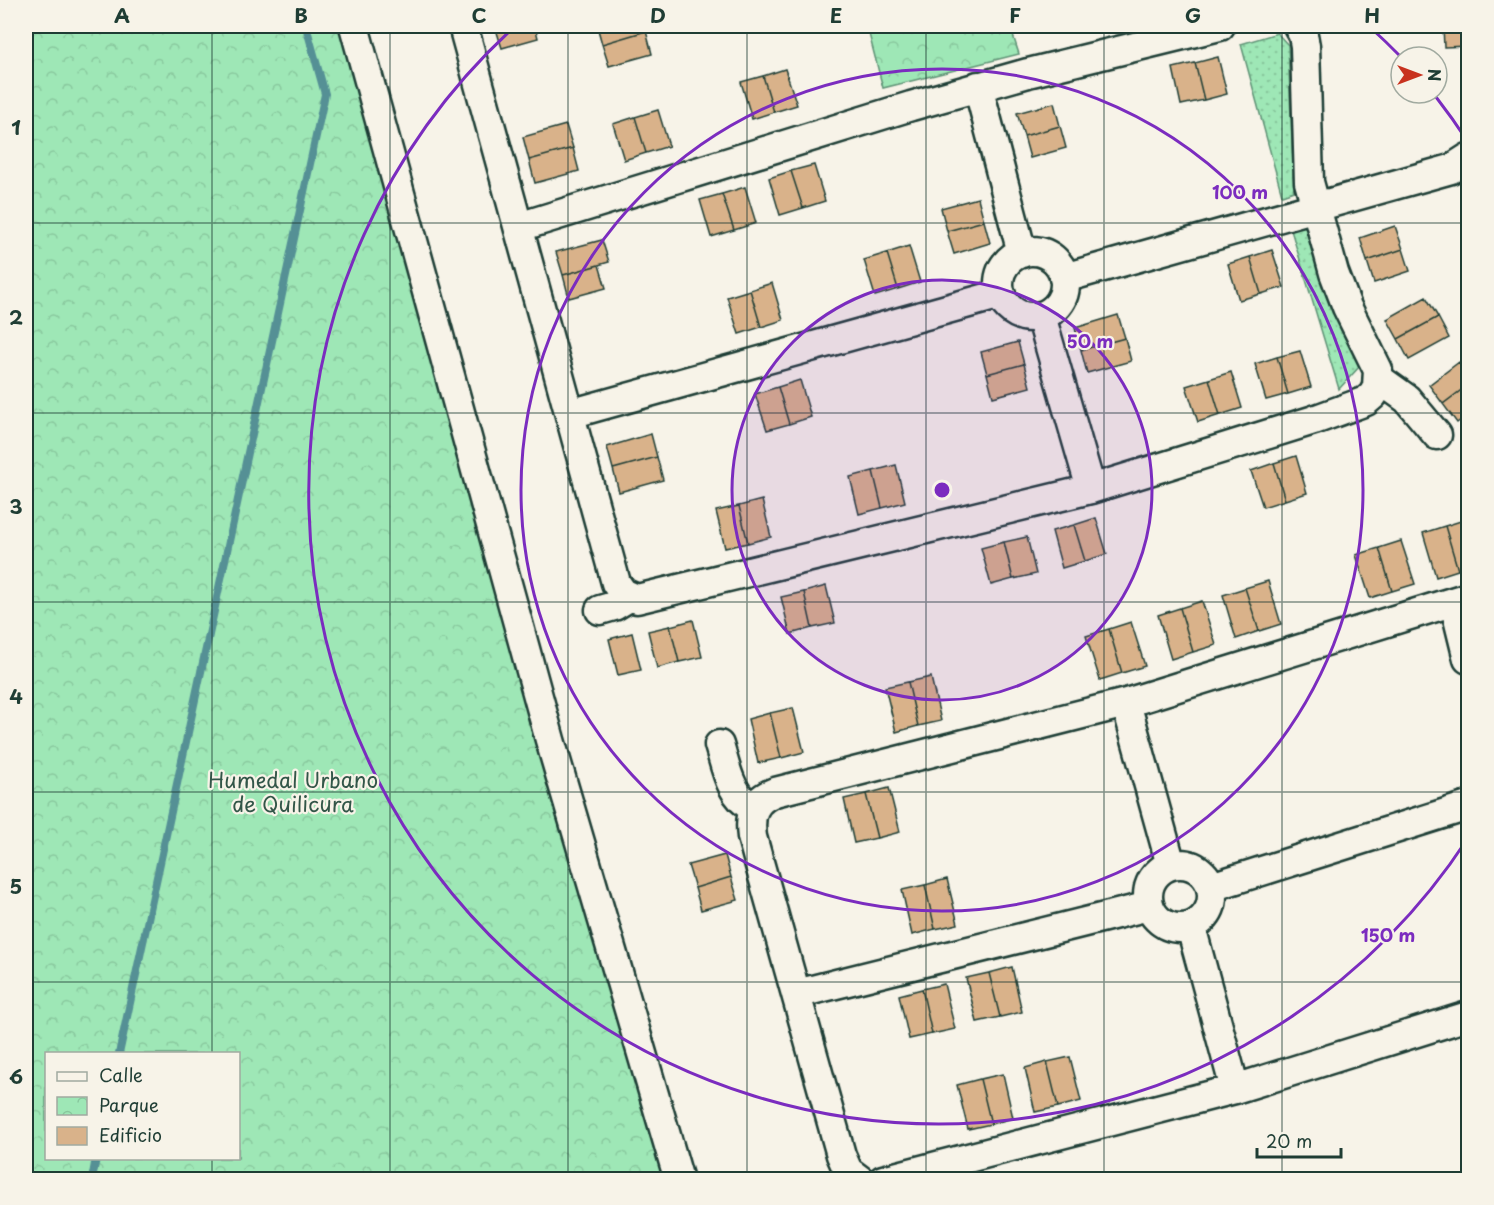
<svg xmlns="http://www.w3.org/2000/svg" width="1494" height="1205" font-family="'Playpen Sans',sans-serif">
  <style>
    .grass { fill: url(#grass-dots); stroke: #5e9275; stroke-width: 1.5 }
    .park { fill: url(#park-crowns); stroke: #5e9275; stroke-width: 1.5; fill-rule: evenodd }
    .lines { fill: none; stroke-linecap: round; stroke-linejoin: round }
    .stream { stroke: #549095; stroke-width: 8 }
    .building { fill: #d9b28a; stroke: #1f3d34; stroke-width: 1.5 }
    .minor-casing { stroke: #1f3d34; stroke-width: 33 }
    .minor { stroke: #f7f3e8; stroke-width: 28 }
    .grid { fill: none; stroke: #1f3d34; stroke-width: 1.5; stroke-opacity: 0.55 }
    .ring { fill: none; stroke: #7b2cbf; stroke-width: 3 }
    .labels { text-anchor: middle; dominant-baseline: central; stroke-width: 4.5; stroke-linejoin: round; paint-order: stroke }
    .park-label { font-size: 21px; fill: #325648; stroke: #f7f3e8 }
    .centre { fill: #7b2cbf; stroke: #f7f3e8; stroke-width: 3 }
    .ring-label { font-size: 18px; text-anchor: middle; font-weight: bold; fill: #7b2cbf; stroke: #f7f3e8; stroke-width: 4.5; stroke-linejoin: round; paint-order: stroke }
    .neatline { fill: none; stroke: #1f3d34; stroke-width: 2 }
    .grid-label { font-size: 20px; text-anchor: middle; font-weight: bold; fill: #1f3d34 }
  </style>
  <defs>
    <pattern id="grass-dots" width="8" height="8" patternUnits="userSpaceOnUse" patternTransform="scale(1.5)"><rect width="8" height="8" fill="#9ee7b6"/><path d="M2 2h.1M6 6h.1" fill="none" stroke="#88c79d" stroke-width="1.8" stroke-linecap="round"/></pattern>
    <pattern id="park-crowns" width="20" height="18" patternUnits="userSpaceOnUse" patternTransform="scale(1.5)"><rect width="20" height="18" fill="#9ee7b6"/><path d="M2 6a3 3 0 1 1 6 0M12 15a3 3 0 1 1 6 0" fill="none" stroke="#88c79d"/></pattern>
  </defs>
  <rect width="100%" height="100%" fill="#f7f3e8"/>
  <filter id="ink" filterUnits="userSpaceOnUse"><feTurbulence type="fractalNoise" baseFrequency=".0167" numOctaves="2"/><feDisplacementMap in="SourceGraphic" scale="12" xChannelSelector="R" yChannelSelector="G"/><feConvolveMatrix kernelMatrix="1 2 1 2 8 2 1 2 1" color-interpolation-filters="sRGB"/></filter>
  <g filter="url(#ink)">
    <path class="grass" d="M1277 33 1288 45 1294 191 1282 195 1241 44Z
      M1305 224 1359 367 1339 389 1291 230Z"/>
    <path class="park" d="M26 26H360L679 1179H26ZM46 1054H238V1158H46Z
      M867 26H1010L1019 54 883 88Z"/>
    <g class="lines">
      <path class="stream" d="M119 1054 325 94 306 26
        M92 1180 96 1158"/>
    </g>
    <path class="building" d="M495 26H535L538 38 502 48Z
      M597 26H644L646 31 602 44Z
      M1443 26H1468V46L1444 47Z
      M646 31 652 54 609 66 602 44Z
      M1218 57 1227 94 1204 100 1195 63Z
      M1195 63 1204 100 1181 105 1173 68Z
      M785 69 797 105 774 112 763 76Z
      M763 76 774 112 752 119 741 82Z
      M1054 103 1060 126 1024 136 1017 113Z
      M658 110 669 146 646 153 635 117Z
      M635 117 646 153 624 160 613 124Z
      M566 125 573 148 529 160 523 137Z
      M1060 126 1066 148 1030 158 1024 136Z
      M573 148 579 171 535 183 529 160Z
      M814 165 825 201 803 208 791 171Z
      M791 171 803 208 780 215 769 178Z
      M745 187 756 223 734 230 722 194Z
      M722 194 734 230 711 237 700 200Z
      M978 198 984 221 947 231 941 208Z
      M984 221 990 243 954 254 947 231Z
      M1395 226 1403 249 1367 261 1360 238Z
      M602 240 609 262 563 275 556 252Z
      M909 246 920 282 898 289 887 253Z
      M1403 249 1410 271 1374 283 1367 261Z
      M1272 250 1284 287 1261 294 1250 257Z
      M887 253 898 289 875 296 864 260Z
      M1250 257 1261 294 1239 300 1228 264Z
      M599 265 606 288 569 298 563 275Z
      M772 283 783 320 761 327 750 290Z
      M750 290 761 327 739 334 727 297Z
      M1426 297 1438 317 1398 339 1387 319Z
      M1118 315 1125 338 1081 350 1075 328Z
      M1438 317 1449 338 1409 360 1398 339Z
      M1125 338 1131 361 1087 373 1081 350Z
      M1018 342 1024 364 987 374 981 352Z
      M1300 351 1311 387 1288 394 1277 357Z
      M1277 357 1288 394 1266 400 1255 364Z
      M1459 362 1468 375V385L1443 404 1429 385Z
      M1024 364 1030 387 993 397 987 374Z
      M1231 372 1242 408 1220 415 1209 379Z
      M1209 379 1220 415 1198 422 1186 386Z
      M800 380 811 417 789 424 778 387Z
      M1468 385V414L1457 423 1443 404Z
      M778 387 789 424 767 430 755 394Z
      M651 434 657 457 613 469 607 447Z
      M1296 456 1307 493 1285 500 1274 463Z
      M657 457 663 480 619 492 613 469Z
      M1274 463 1285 500 1263 507 1251 471Z
      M896 465 905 502 882 508 873 471Z
      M873 471 882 508 859 514 850 477Z
      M762 500 771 537 748 543 739 506Z
      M739 506 748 543 725 548 716 511Z
      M1096 518 1107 554 1085 561 1074 525Z
      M1467 519 1468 567 1458 570 1445 526Z
      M1074 525 1085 561 1062 568 1052 531Z
      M1445 526 1458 570 1436 577 1423 533Z
      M1027 537 1036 574 1013 579 1004 542Z
      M1401 541 1415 584 1392 591 1379 548Z
      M1004 542 1013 579 991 585 981 548Z
      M1379 548 1392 591 1370 598 1356 555Z
      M1268 581 1281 624 1259 631 1245 588Z
      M826 586 835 623 812 628 804 592Z
      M1245 588 1259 631 1236 639 1223 595Z
      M804 592 812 628 790 634 781 597Z
      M1202 601 1216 645 1193 652 1180 608Z
      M1180 608 1193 652 1171 659 1158 615Z
      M693 620 702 657 679 662 670 626Z
      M1131 622 1145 666 1122 673 1109 629Z
      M670 626 679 662 657 668 648 631Z
      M1109 629 1122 673 1100 680 1086 636Z
      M632 633 641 670 618 675 609 639Z
      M931 677 941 721 918 726 908 682Z
      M908 682 918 726 896 732 885 687Z
      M793 708 804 752 781 758 770 713Z
      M770 713 781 758 758 763 748 719Z
      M889 788 900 832 877 838 866 794Z
      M866 794 877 838 854 843 844 799Z
      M725 855 731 877 695 888 688 865Z
      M731 877 738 900 701 910 695 888Z
      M947 879 958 924 935 929 925 885Z
      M925 885 935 929 912 935 902 890Z
      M1012 967 1022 1012 1000 1017 989 973Z
      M989 973 1000 1017 977 1022 966 978Z
      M944 984 955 1029 932 1034 922 989Z
      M922 989 932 1034 909 1039 899 995Z
      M1070 1057 1081 1101 1058 1107 1047 1062Z
      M1047 1062 1058 1107 1035 1112 1025 1068Z
      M1003 1074 1013 1118 991 1124 980 1079Z
      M980 1079 991 1124 968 1129 957 1085Z"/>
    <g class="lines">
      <defs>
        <path id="minor" d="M354 26 550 740 679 1180
          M463 26 616 583 623 593 637 599 1091 489 1314 420 1366 401 1373 395 1377 387 1378 370 1347 307 1334 273 1309 182 1305 46 1303 35 1298 26
          M978 86 1022 253
          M519 227 911 106 1028 73 1220 26
          M999 284a33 33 0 1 1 66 0a33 33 0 1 1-66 0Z
          M1064 278 1451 169 1468 158
          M1041 316 1091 489
          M1379 379 1407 399 1437 435
          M570 414 1001 294
          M1454 602 1468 659
          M600 610 614 606 629 597
          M1126 703 1171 865
          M719 745C726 767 730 796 753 808
          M1148 896a32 32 0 1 1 64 0a32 32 0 1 1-64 0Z
          M1211 887 1468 806
          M1191 927 1235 1089
          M796 994 1149 906
          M860 1180 848 1171 841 1155 752 837C749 815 753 800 775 792L1126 703 1468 597
          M883 1180 1235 1089 1468 1016"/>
      </defs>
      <use href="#minor" class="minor-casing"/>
      <use href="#minor" class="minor"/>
    </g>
  </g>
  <path class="grid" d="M212 26V1054M390 26V1180M568 26V1180M747 26V1180M926 26V1180M1104 26V1180M1282 26V1180M26 223H1468M26 413H1468M26 602H1468M26 792H1468M26 982H1468M212 1158V1180"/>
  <circle cx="942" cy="490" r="210" fill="#7b2cbf" fill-opacity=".12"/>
  <g class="ring">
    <circle cx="942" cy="490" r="210"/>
    <circle cx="942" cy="490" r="421"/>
    <path d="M1468 838A631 631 0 1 1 512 29M1372 29A631 631 0 0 1 1400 56M1436 97A631 631 0 0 1 1468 142"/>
  </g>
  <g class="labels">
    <g class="park-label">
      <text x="293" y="779">Humedal Urbano<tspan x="293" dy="24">de Quilicura</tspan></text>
    </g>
  </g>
  <circle cx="942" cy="490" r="9" class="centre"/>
  <g class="ring-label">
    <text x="1240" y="199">100 m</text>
    <text x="1090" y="348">50 m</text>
    <text x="1388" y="942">150 m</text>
  </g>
  <rect width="1494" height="1205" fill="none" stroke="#f7f3e8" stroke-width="66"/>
  <rect x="45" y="1052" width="195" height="108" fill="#f7f3e8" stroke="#a1aaa0" stroke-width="1.5"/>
  <rect x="57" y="1072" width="30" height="9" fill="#f7f3e8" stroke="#a1aaa0" stroke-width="1.5"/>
  <text x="99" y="1082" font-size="18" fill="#1f3d34">Calle</text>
  <rect x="57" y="1097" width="30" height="18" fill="url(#park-crowns)" stroke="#a1aaa0" stroke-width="1.5"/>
  <text x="99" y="1112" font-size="18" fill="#1f3d34">Parque</text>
  <rect x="57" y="1127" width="30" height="18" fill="#d9b28a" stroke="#a1aaa0" stroke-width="1.5"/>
  <text x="99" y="1142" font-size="18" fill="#1f3d34">Edificio</text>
  <g transform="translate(1419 75) rotate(90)"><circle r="28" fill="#f7f3e8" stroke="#a1aaa0" stroke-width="1.5"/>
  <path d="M0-4.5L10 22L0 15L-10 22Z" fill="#c8321e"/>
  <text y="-9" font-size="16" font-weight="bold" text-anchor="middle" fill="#1f3d34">N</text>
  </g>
  <path d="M1257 1148v9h84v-9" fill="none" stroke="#1f3d34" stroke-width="3"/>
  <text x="1266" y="1148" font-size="18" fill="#1f3d34" stroke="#f7f3e8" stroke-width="4.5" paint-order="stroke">20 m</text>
  <rect x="33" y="33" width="1428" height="1139" class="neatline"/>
  <g class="grid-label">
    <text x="122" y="23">A</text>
    <text x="301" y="23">B</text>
    <text x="479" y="23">C</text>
    <text x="658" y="23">D</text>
    <text x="836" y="23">E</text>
    <text x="1015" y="23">F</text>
    <text x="1193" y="23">G</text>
    <text x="1372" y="23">H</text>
    <text x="16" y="135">1</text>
    <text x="16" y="325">2</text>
    <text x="16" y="514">3</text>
    <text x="16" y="704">4</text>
    <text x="16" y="894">5</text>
    <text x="16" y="1084">6</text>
  </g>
</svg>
